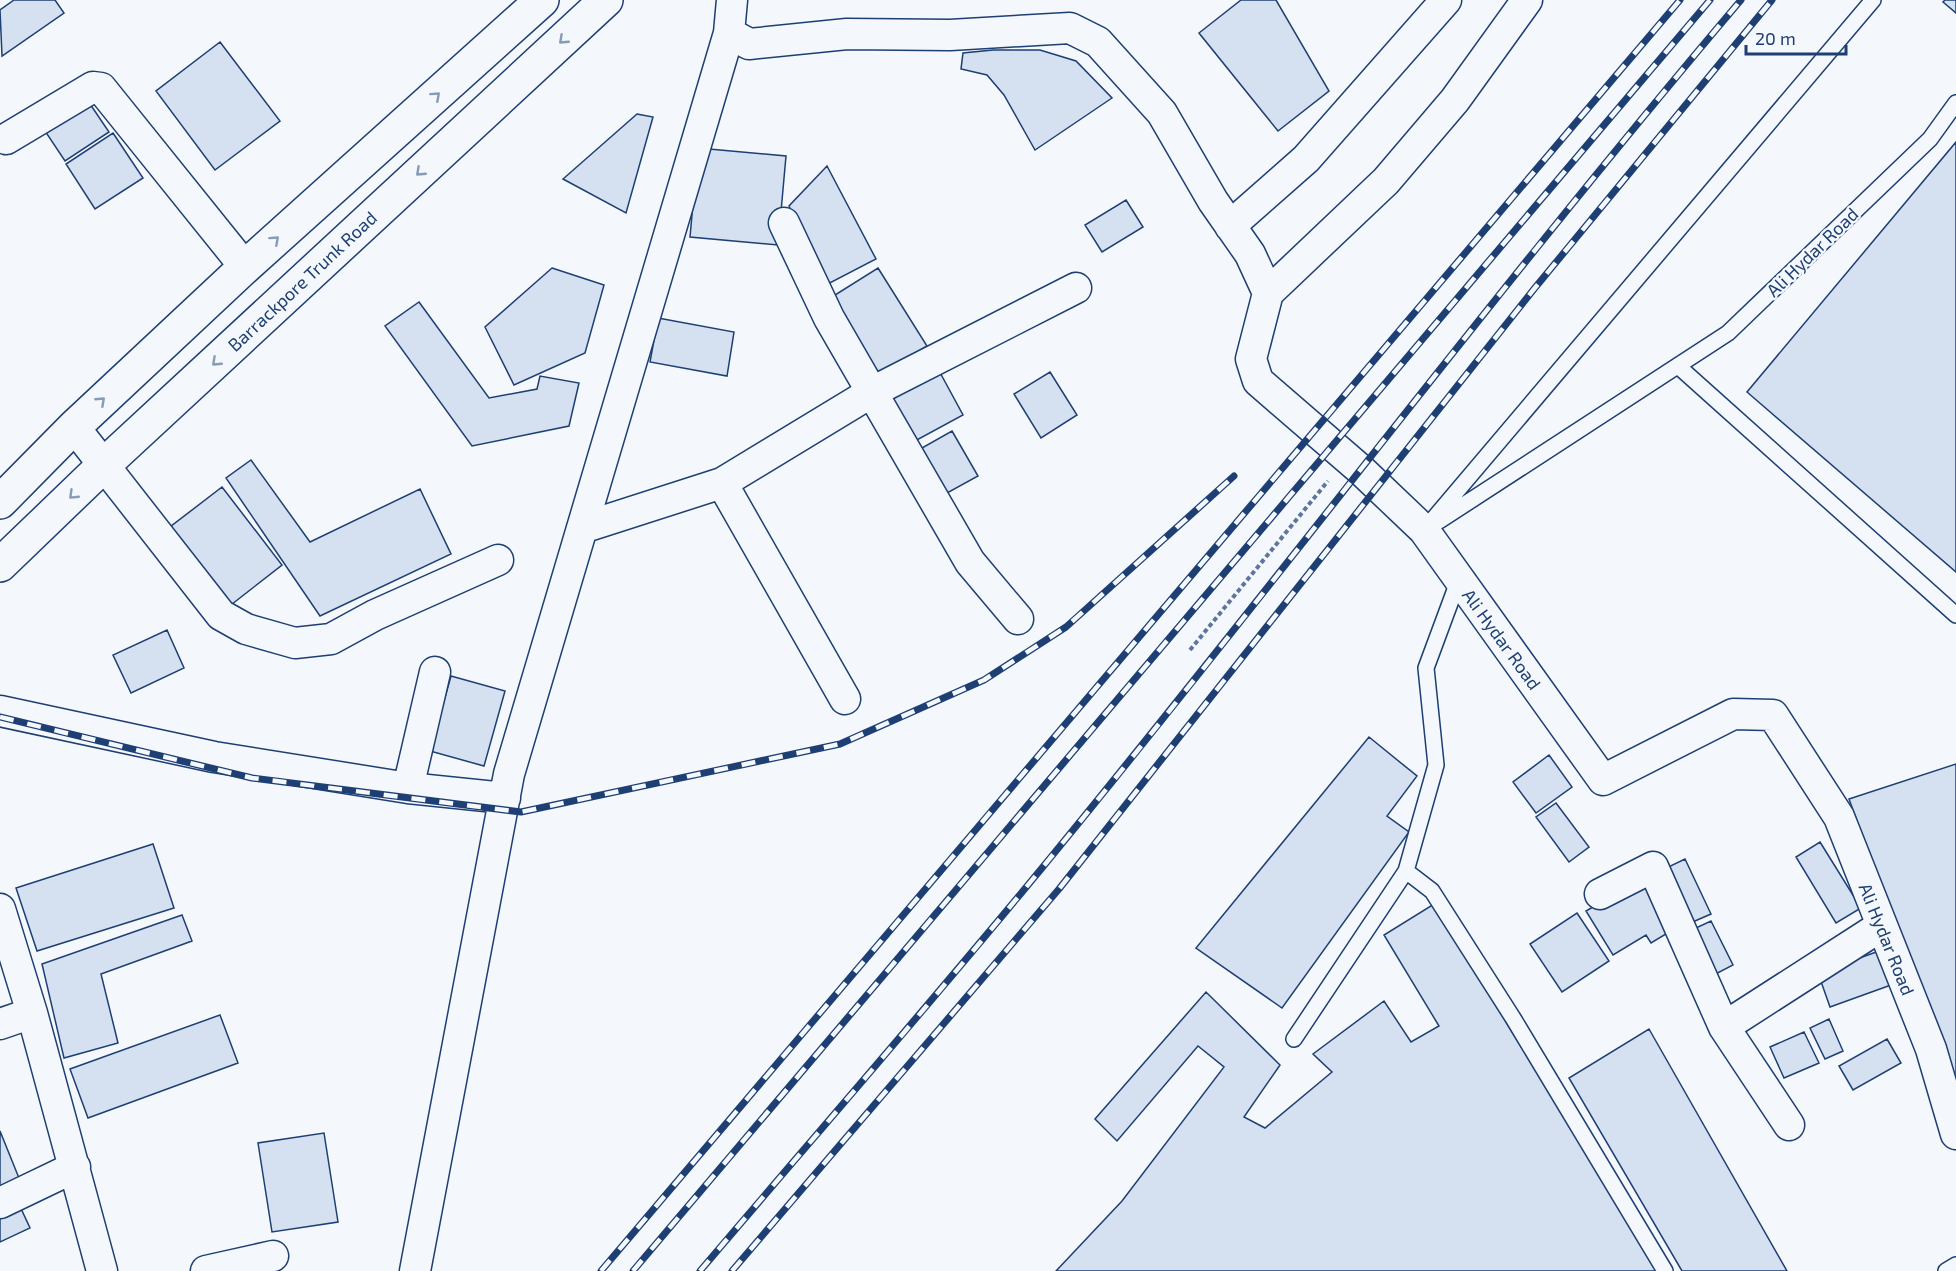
<svg xmlns="http://www.w3.org/2000/svg" width="1956" height="1271" font-family="'Exo 2',sans-serif">
  <style>
    .building { fill: #d5e0f0; stroke: #1d3f73; stroke-width: 1.5 }
    .lines { fill: none; stroke-linecap: round; stroke-linejoin: round }
    .lane-casing { stroke: #1d3f73; stroke-width: 18 }
    .street-casing { stroke: #1d3f73; stroke-width: 33 }
    .primary-casing { stroke: #1d3f73; stroke-width: 36 }
    .path { stroke: #5e769c; stroke-width: 4; stroke-dasharray: 4.5 3; stroke-linecap: butt }
    .lane { stroke: #f4f7fb; stroke-width: 15 }
    .street { stroke: #f4f7fb; stroke-width: 30 }
    .primary { stroke: #f4f7fb; stroke-width: 33 }
    .rail-casing { stroke: #1d3f73; stroke-width: 7 }
    .rail { stroke: #f4f7fb; stroke-width: 4.5; stroke-dasharray: 14; stroke-linecap: butt }
    .oneway { stroke: #889bb7 }
    .labels { text-anchor: middle; dominant-baseline: central; stroke-width: 4.5; stroke-linejoin: round; paint-order: stroke }
    .street-label { font-size: 18px; fill: #1d3f73; stroke: #f4f7fb }
  </style>
  <rect width="100%" height="100%" fill="#f4f7fb"/>
  <path class="building" d="M14 0H55L64 13 2 56 0 10Z
    M1241 0H1276L1329 91 1278 131 1199 33Z
    M1945 0H1956V13L1943 2Z
    M220 42 280 121 215 170 156 91Z
    M993 50H1040L1076 61 1112 98 1035 150 1004 95 987 75 961 69 963 53Z
    M88 101 109 132 65 161 45 131Z
    M637 114 653 117 626 213 563 179Z
    M113 133 143 178 95 209 66 164Z
    M1956 142V572L1747 392Z
    M698 148 786 156 778 245 690 237Z
    M827 166 876 259 824 286 789 206Z
    M1126 200 1143 227 1102 252 1085 225Z
    M552 268 604 285 585 353 514 385 485 327Z
    M878 268 927 346 876 378 827 300Z
    M419 302 489 398 537 389 540 376 579 383 569 426 472 446 385 326Z
    M658 318 734 332 727 376 650 362Z
    M937 367 963 415 915 441 889 393Z
    M1050 372 1077 415 1041 438 1014 394Z
    M952 431 978 476 938 498 913 453Z
    M251 460 310 542 420 489 451 554 320 616 226 478Z
    M222 487 282 565 227 608 166 530Z
    M167 630 184 668 131 693 113 655Z
    M451 676 505 691 484 766 430 751Z
    M1369 737 1417 776 1387 816 1409 832 1282 1008 1196 948Z
    M1549 755 1572 787 1536 813 1513 782Z
    M1956 764V1093L1849 799Z
    M1556 803 1589 847 1569 862 1536 817Z
    M1820 842 1861 908 1836 923 1796 857Z
    M153 844 174 908 37 951 16 888Z
    M1685 859 1711 914 1688 924 1662 870Z
    M1645 876 1676 928 1651 943 1646 935 1613 955 1586 911Z
    M1434 904 1658 1271H1056L1122 1201 1224 1067 1198 1046 1117 1141 1095 1119 1206 992 1280 1065 1244 1117 1265 1128 1332 1072 1313 1054 1384 1001 1411 1042 1439 1026 1384 935Z
    M1577 913 1609 961 1562 992 1530 944Z
    M182 915 192 941 101 974 118 1043 64 1058 42 964Z
    M1711 921 1733 965 1708 978 1685 933Z
    M1879 951 1891 985 1830 1007 1818 973Z
    M220 1015 238 1063 88 1118 70 1069Z
    M1829 1019 1843 1051 1825 1059 1810 1028Z
    M1649 1029 1787 1271H1682L1569 1078Z
    M1804 1032 1819 1063 1784 1078 1770 1047Z
    M1887 1039 1901 1063 1853 1090 1839 1066Z
    M0 1131 23 1188 0 1196Z
    M324 1133 338 1222 272 1232 258 1143Z
    M17 1200 30 1228 0 1242V1209Z"/>
  <g class="lines">
    <defs>
      <path id="lane" d="M1678 366 1956 615
        M1439 521 1728 333 1930 139 1956 103
        M1424 530 1873 0
        M1406 871 1432 891 1513 1018 1665 1271
        M1294 1039 1406 871 1436 765 1426 668 1459 579
        M1946 1271 1956 1265"/>
      <path id="street" d="M732 0 729 33 749 44 847 34 950 35 1070 28 1098 42 1162 113 1213 201 1250 254 1268 293
        M1527 0 1455 100 1386 181 1268 293 1251 359 1258 381 1361 470 1424 530 1603 780 1733 714 1773 715 1839 817 1931 1049 1956 1134
        M6 139 93 87 101 88 245 267
        M784 223 829 318 970 562 1018 619
        M1230 226 1306 159 1446 0
        M74 427 221 615 246 629 295 643 331 639 375 615 498 560
        M722 483 845 699
        M582 528 722 483 872 392 1076 288
        M0 711 214 757 408 788 505 798
        M408 788 435 672
        M1600 894 1653 867 1724 1027 1789 1125
        M0 909 32 1013 102 1271
        M0 1024 32 1013
        M1724 1027 1881 926
        M0 1203 75 1167
        M206 1271 273 1256
        M415 1271 509 774 729 33"/>
      <path id="primary" d="M0 502 74 427 245 267 542 0
        M0 565 105 464 606 0"/>
    </defs>
    <use href="#lane" class="lane-casing"/>
    <use href="#street" class="street-casing"/>
    <use href="#primary" class="primary-casing"/>
    <path class="path" d="M1190 650 1328 481"/>
    <use href="#lane" class="lane"/>
    <use href="#street" class="street"/>
    <use href="#primary" class="primary"/>
    <defs>
      <path id="rail" d="M0 717 252 778 521 812 840 744 984 680 1066 627 1234 476
        M601 1271 1680 0
        M633 1271 1710 0
        M700 1271C814 1137 930 1004 1042 868 1278 581 1500 284 1741 0
        M732 1271 1059 889 1534 289 1772 0"/>
    </defs>
    <use href="#rail" class="rail-casing"/>
    <use href="#rail" class="rail"/>
  </g>
  <defs><path id="oneway-chevron" d="M-2-3.5L2.5 0L-2 3.5" fill="none" stroke-width="1.6" stroke-linecap="round" stroke-linejoin="round" transform="scale(1.5)"/></defs>
  <g class="oneway">
    <use href="#oneway-chevron" transform="translate(563 40) rotate(137)"/>
    <use href="#oneway-chevron" transform="translate(436 96) rotate(-42)"/>
    <use href="#oneway-chevron" transform="translate(420 172) rotate(137)"/>
    <use href="#oneway-chevron" transform="translate(275 240) rotate(-42)"/>
    <use href="#oneway-chevron" transform="translate(216 362) rotate(137)"/>
    <use href="#oneway-chevron" transform="translate(101 401) rotate(-43)"/>
    <use href="#oneway-chevron" transform="translate(73 495) rotate(136)"/>
  </g>
  <g class="labels">
    <g class="street-label">
      <text transform="translate(1812 252) rotate(-44)">Ali Hydar Road</text>
      <text transform="translate(302 281) rotate(-43)">Barrackpore Trunk Road</text>
      <text transform="translate(1502 639) rotate(54)">Ali Hydar Road</text>
      <text transform="translate(1887 939) rotate(68)">Ali Hydar Road</text>
    </g>
  </g>
  <path d="M1746 45v9h100v-9" fill="none" stroke="#1d3f73" stroke-width="3"/>
  <text x="1755" y="45" font-size="18" fill="#1d3f73" stroke="#f4f7fb" stroke-width="4.5" paint-order="stroke">20 m</text>
</svg>
